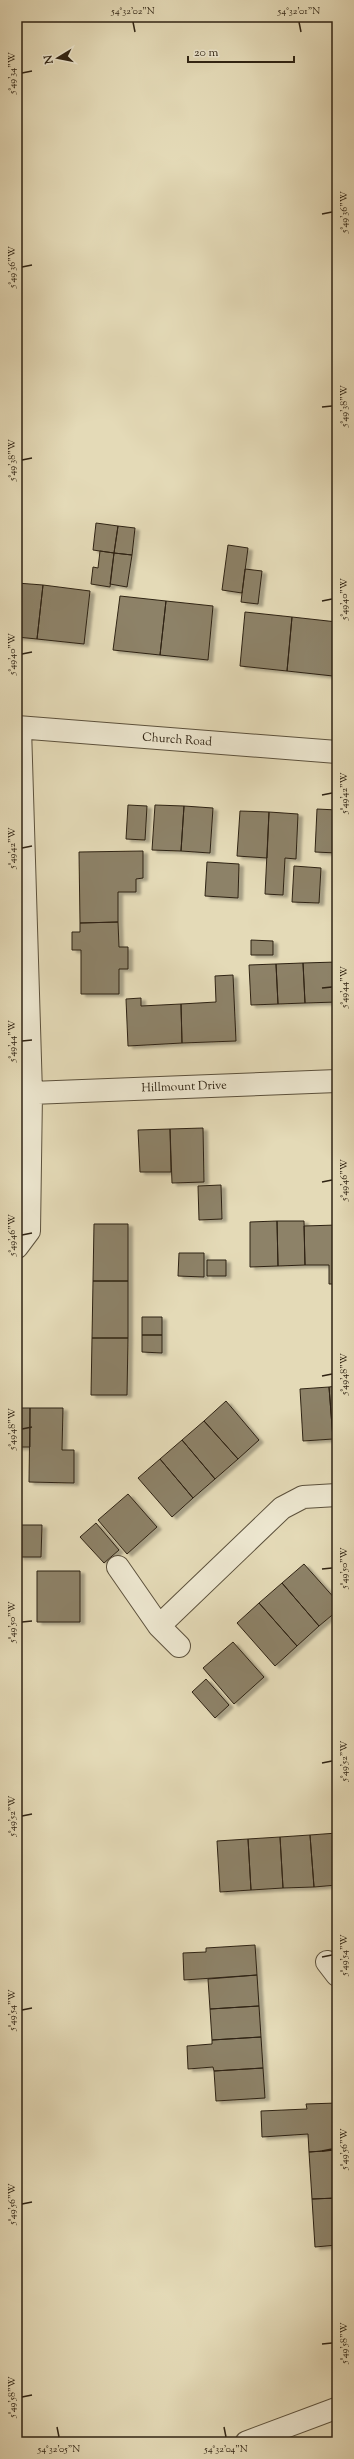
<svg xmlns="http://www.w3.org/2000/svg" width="354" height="2459" font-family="'Sorts Mill Goudy',serif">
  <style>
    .building { fill: #8d8268; stroke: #2f2313; filter: url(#shadow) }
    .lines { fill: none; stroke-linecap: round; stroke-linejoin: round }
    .service-casing { stroke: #5c513c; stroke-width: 23 }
    .minor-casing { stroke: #5c513c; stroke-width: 24 }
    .service { stroke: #ede7d0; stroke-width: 21 }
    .minor { stroke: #ede7d0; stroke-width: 22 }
    .ticks { fill: none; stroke: #2f2313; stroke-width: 1.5 }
    .labels { text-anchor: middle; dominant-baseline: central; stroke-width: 3; stroke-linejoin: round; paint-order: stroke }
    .street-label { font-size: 12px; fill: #2f2313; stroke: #ede7d0 }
    .neatline { fill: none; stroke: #2f2313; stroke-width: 1.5 }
    .ticks-label { font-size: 10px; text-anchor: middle; fill: #2f2313 }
  </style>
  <defs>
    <filter id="shadow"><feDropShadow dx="4.5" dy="2.5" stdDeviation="1" flood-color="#0004"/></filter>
  </defs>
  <rect width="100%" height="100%" fill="#e4dab7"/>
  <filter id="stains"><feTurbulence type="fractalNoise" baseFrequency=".005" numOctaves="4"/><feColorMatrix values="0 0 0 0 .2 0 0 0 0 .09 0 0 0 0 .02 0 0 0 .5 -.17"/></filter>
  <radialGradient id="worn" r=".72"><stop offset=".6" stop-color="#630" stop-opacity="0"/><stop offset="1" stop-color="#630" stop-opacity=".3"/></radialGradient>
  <path class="building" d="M96 523 118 526 114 553 93 550Z
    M118 526 135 528 132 555 114 553Z
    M228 545 248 548 242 593 222 590Z
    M100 551 114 553 110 587 91 584 93 567 98 568Z
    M114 553 132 555 127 587 110 584Z
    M245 569 262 571 258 604 241 602Z
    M17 583 43 585 37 639 17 637Z
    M43 585 90 591 84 644 37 639Z
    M120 596 166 601 160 655 113 650Z
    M166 601 213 606 208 660 160 655Z
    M245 612 292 617 287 671 240 666Z
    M292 617 337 622 333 676 287 671Z
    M128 805 147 806 145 840 126 839Z
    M155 805 184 806 181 851 152 850Z
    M184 806 213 808 210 853 181 851Z
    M317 809 337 810V853L315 852Z
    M240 811 269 812 267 858 237 856Z
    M269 812 298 814 296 859 285 858 283 895 265 894Z
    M143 851V878L136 879V892H118V922L80 923 79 852Z
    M207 862 239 864 238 898 205 896Z
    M294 866 321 868 319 903 292 902Z
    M118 922 119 947H128V969H119V994H81V950H72V932H80V923Z
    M251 940 273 941V955H251Z
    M337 962V1002L305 1003 303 963Z
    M303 963 305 1003 278 1004 276 964Z
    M276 964 278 1004 251 1005 249 965Z
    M233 975 236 1041 182 1043 181 1004 216 1002 215 976Z
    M141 998V1006L181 1004 182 1043 128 1046 126 999Z
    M203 1128 204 1182 172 1183 170 1129Z
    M170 1129 171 1172H140L138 1130Z
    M221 1185 222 1219 199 1220 198 1186Z
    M277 1221 278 1266 250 1267V1222Z
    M277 1221H304L305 1265 278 1266Z
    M94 1224H128V1281H93Z
    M337 1225V1284H329V1265H305L304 1226Z
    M179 1253H204V1277L178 1276Z
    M207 1260H226V1276H207Z
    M93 1281H128V1338H92Z
    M142 1317H162V1335H142Z
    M142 1335H162V1353L142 1352Z
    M92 1338H128L127 1395H91Z
    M337 1386V1438L333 1439 329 1387Z
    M329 1387 333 1439 303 1441 300 1389Z
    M226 1401 259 1440 238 1459 204 1421Z
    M17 1408H30V1447H17Z
    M30 1408H63L62 1450H74V1483L29 1482Z
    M204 1421 238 1459 215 1479 182 1440Z
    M182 1440 215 1479 193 1498 160 1459Z
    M160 1459 193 1498 172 1517 138 1478Z
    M128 1494 157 1527 127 1554 98 1520Z
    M96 1523 119 1550 104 1563 80 1537Z
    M20 1525H42L41 1557H19Z
    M304 1564 337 1601V1611L319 1626 282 1583Z
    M37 1571H80V1622H37Z
    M282 1583 319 1626 297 1646 259 1603Z
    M259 1603 297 1646 275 1666 237 1623Z
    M233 1642 264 1677 234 1704 203 1668Z
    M206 1679 229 1705 215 1718 192 1692Z
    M337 1833V1885L314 1887 310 1835Z
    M310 1835 314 1887 283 1888 280 1837Z
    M280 1837 283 1888 251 1890 248 1839Z
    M248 1839 251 1890 220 1892 217 1841Z
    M255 1945 257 1975 184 1980 183 1953 206 1952V1948Z
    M257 1975 259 2006 210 2009 208 1979Z
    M259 2006 261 2037 212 2040 210 2009Z
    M261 2037 263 2068 214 2071 213 2067 188 2069 187 2046 212 2044V2040Z
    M263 2068 265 2098 216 2101 214 2071Z
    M337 2103V2150L309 2152 308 2134 262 2137 261 2111 307 2109 306 2104Z
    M337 2150V2198L312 2199 309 2152Z
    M337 2198V2245L315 2247 312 2199Z"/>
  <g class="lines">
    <defs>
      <path id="service" d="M246 2442 337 2408"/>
      <path id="minor" d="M17 727 337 752
        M31 1093 337 1081
        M17 1247 29 1231 31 1093 20 728
        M118 1567 159 1626 179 1646
        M159 1626 282 1508 303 1497 337 1495
        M327 1962 337 1975"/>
    </defs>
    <use href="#service" class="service-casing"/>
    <use href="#minor" class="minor-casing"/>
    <use href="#service" class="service"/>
    <use href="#minor" class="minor"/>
  </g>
  <path class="ticks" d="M133 22 135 32M299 22 301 32M22 73 32 71M322 214 332 212M22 267 32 265M322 407 332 406M22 460 32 458M322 601 332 599M22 654 32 652M322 795 332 793M22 848 32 846M322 988 332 987M22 1041 32 1040M322 1182 332 1180M22 1235 32 1233M322 1376 332 1374M22 1429 32 1427M322 1569 332 1568M22 1622 32 1621M322 1763 332 1761M22 1816 32 1814M322 1957 332 1955M22 2010 32 2008M322 2151 332 2149M22 2204 32 2202M322 2344 332 2343M22 2397 32 2395M57 2427 59 2437M224 2427 226 2437"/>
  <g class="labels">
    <g class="street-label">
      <text transform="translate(177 740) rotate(4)">Church Road</text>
      <text transform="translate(184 1087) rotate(-2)">Hillmount Drive</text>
    </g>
  </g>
  <rect width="354" height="2459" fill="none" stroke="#e4dab7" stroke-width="44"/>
  <g transform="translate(58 58) rotate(260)" stroke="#ede7d0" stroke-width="3" paint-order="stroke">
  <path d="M0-3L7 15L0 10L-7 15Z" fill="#2f2313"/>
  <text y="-6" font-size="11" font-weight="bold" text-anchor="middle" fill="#2f2313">N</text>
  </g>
  <path d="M188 56v6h106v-6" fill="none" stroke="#2f2313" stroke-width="2"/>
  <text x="194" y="56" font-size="12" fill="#2f2313" stroke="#ede7d0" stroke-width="3" paint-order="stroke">20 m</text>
  <rect x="22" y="22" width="310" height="2415" class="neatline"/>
  <g class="ticks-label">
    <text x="133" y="14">54°32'02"N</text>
    <text x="299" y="14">54°32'01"N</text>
    <text transform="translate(11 73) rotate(-90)" y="4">5°49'34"W</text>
    <text transform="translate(343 212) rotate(-90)" y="4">5°49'36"W</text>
    <text transform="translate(11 267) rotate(-90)" y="4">5°49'36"W</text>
    <text transform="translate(343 406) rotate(-90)" y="4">5°49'38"W</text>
    <text transform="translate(11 460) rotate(-90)" y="4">5°49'38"W</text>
    <text transform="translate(343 599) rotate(-90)" y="4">5°49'40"W</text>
    <text transform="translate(11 654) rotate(-90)" y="4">5°49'40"W</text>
    <text transform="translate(343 793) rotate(-90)" y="4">5°49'42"W</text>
    <text transform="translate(11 848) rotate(-90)" y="4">5°49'42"W</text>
    <text transform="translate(343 987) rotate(-90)" y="4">5°49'44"W</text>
    <text transform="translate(11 1041) rotate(-90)" y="4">5°49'44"W</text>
    <text transform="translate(343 1180) rotate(-90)" y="4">5°49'46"W</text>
    <text transform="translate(11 1235) rotate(-90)" y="4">5°49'46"W</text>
    <text transform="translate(343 1374) rotate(-90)" y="4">5°49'48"W</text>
    <text transform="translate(11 1429) rotate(-90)" y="4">5°49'48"W</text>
    <text transform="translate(343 1568) rotate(-90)" y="4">5°49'50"W</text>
    <text transform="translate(11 1622) rotate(-90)" y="4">5°49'50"W</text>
    <text transform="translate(343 1761) rotate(-90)" y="4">5°49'52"W</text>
    <text transform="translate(11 1816) rotate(-90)" y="4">5°49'52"W</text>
    <text transform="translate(343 1955) rotate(-90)" y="4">5°49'54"W</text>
    <text transform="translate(11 2010) rotate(-90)" y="4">5°49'54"W</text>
    <text transform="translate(343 2149) rotate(-90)" y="4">5°49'56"W</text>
    <text transform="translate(11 2204) rotate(-90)" y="4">5°49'56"W</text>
    <text transform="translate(343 2343) rotate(-90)" y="4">5°49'58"W</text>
    <text transform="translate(11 2397) rotate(-90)" y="4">5°49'58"W</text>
    <text x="59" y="2452">54°32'05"N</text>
    <text x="226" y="2452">54°32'04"N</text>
  </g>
  <rect width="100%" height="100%" filter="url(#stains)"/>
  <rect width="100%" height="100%" fill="url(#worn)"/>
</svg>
